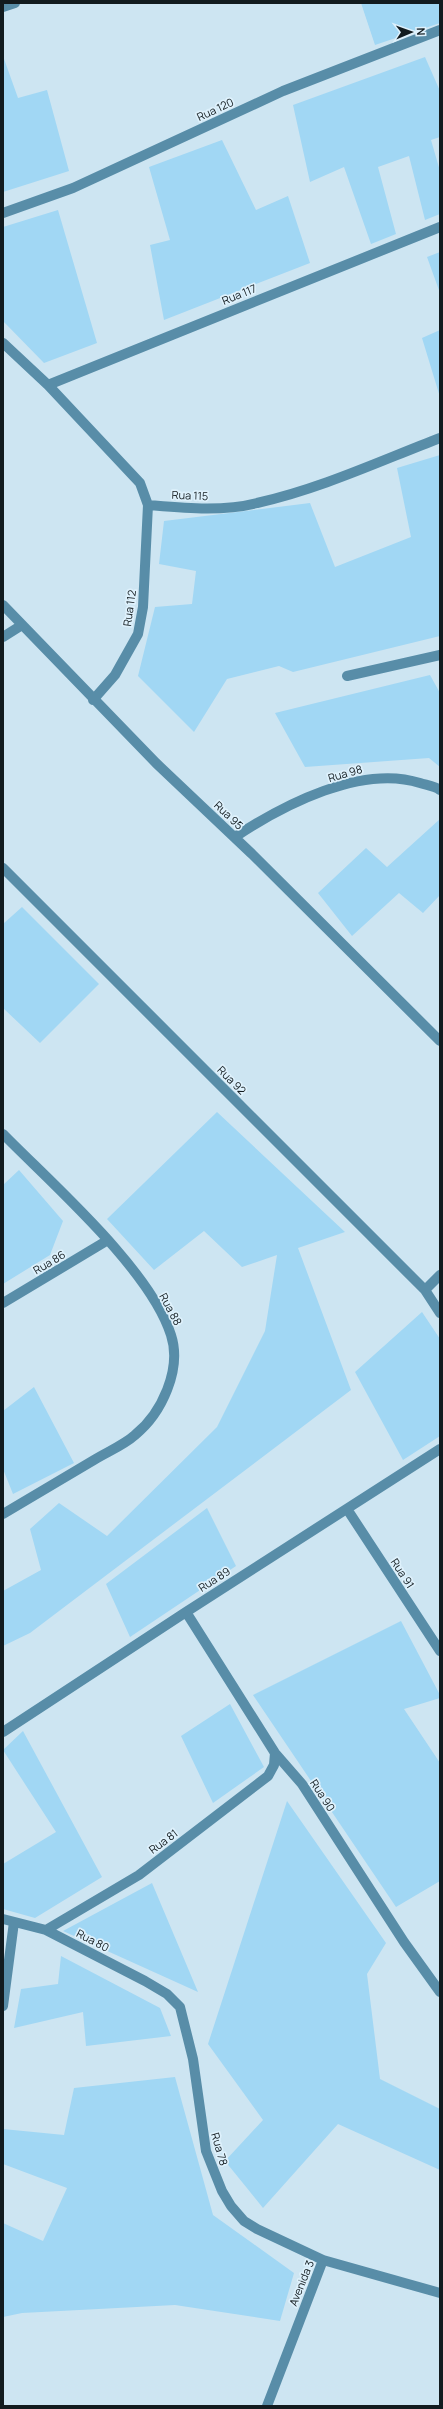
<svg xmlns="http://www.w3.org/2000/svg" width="443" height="2409" font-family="Manrope,sans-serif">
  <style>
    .green { fill: #a1d7f4 }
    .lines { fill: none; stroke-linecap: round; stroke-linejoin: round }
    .street { stroke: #588da8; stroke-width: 10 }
    .labels { text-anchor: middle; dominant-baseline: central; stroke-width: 3.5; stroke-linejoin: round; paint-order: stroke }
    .street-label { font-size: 11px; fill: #121b1f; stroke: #def1fc }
  </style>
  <rect width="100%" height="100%" fill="#cde5f2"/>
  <path class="green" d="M361 3H440V23L375 45Z
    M3 56 18 98 47 90 69 171 3 192Z
    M425 57 440 91V137L431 140 440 171V214L425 220 409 156 378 167 396 234 371 244 344 167 310 182 293 105Z
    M222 140 256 210 288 196 310 263 164 320 150 245 170 240 149 167Z
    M58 210 97 343 44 363 3 321V227Z
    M440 252V293L427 257Z
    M440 330V397L422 338Z
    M440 455V636L293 672 279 666 227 679 194 732 138 676 155 607 192 604 196 571 159 564 164 521 310 503 335 567 411 537 397 468Z
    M430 675 440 693V767L429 758 305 767 275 713Z
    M440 819V895L423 913 399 893 352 936 318 893 366 848 387 867Z
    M22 907 99 984 40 1043 3 1008V924Z
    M217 1112 345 1232 298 1248 351 1390 30 1633 3 1646V1591L41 1570 30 1529 59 1503 107 1536 217 1427 265 1331 277 1255 242 1267 204 1231 154 1270 107 1219Z
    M19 1170 63 1221 50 1255 3 1284V1185Z
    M422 1312 440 1339V1436L403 1460 355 1372Z
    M34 1387 74 1463 13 1494 3 1469V1411Z
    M207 1508 236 1566 130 1637 106 1584Z
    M401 1621 440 1695V1698L404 1709 440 1763V1881L396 1907 253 1695Z
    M230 1704 264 1767 213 1803 181 1736Z
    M23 1731 102 1877 35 1918 3 1909V1864L56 1832 3 1750Z
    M287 1801 386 1943 367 1974 380 2079 440 2109V2170L338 2124 263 2208 225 2161 263 2120 208 2044Z
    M152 1883 198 1992 63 1931Z
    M61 1956 160 2008 171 2036 86 2046 83 2012 14 2028 21 1989 58 1984Z
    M175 2077 213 2215 294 2273 280 2321 175 2305 22 2313 3 2317V2223L43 2241 67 2188 3 2164V2129L64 2135 74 2088Z"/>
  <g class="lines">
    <path class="street" d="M3 7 15 3
      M3 213 73 188 283 91 440 30
      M3 343 48 385 140 483 148 505 143 607 138 634 115 675 93 700
      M48 385 440 227
      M148 505C184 508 222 512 257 503 320 489 380 461 440 438
      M3 605 156 763 252 854 440 1041
      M3 637 22 625
      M347 676 440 655
      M235 837C283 805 362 764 420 783 426 785 435 786 440 790
      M3 868 425 1290 440 1313
      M3 1134C52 1184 150 1269 171 1335 182 1369 162 1413 135 1435 124 1445 107 1452 94 1460 64 1478 33 1496 3 1514
      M425 1290 440 1275
      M3 1303 108 1240
      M347 1509 440 1651
      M186 1612 275 1753 302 1784 404 1942 440 1992
      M3 1732 186 1612 440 1449
      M3 1919 46 1930 145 1981 167 1994 180 2007 193 2059 206 2151 222 2191 231 2206 244 2221 257 2229 323 2260 440 2293
      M46 1930 139 1875 268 1776 274 1765 275 1753
      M3 2006 14 1922
      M267 2406 323 2260"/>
  </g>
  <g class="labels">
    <g class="street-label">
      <text transform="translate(215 109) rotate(-25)">Rua 120</text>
      <text transform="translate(239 294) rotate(-22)">Rua 117</text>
      <text transform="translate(190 495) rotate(2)">Rua 115</text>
      <text transform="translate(129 608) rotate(-82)">Rua 112</text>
      <text transform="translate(345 773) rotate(-16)">Rua 98</text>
      <text transform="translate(229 815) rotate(43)">Rua 95</text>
      <text transform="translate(232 1080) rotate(45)">Rua 92</text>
      <text transform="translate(49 1262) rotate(-31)">Rua 86</text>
      <text transform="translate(171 1309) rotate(62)">Rua 88</text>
      <text transform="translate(403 1573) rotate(57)">Rua 91</text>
      <text transform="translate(214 1579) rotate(-33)">Rua 89</text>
      <text transform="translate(323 1795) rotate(57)">Rua 90</text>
      <text transform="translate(163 1841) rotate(-37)">Rua 81</text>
      <text transform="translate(93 1940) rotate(27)">Rua 80</text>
      <text transform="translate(220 2149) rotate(74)">Rua 78</text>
      <text transform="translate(301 2283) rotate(-68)">Avenida 3</text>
    </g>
  </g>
  <rect width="443" height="2409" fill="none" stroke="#121b1f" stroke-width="8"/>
  <g transform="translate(411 32) rotate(88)" stroke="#def1fc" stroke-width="3" paint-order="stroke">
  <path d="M0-3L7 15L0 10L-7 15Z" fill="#121b1f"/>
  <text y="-6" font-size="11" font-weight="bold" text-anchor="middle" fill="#121b1f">N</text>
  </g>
</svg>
